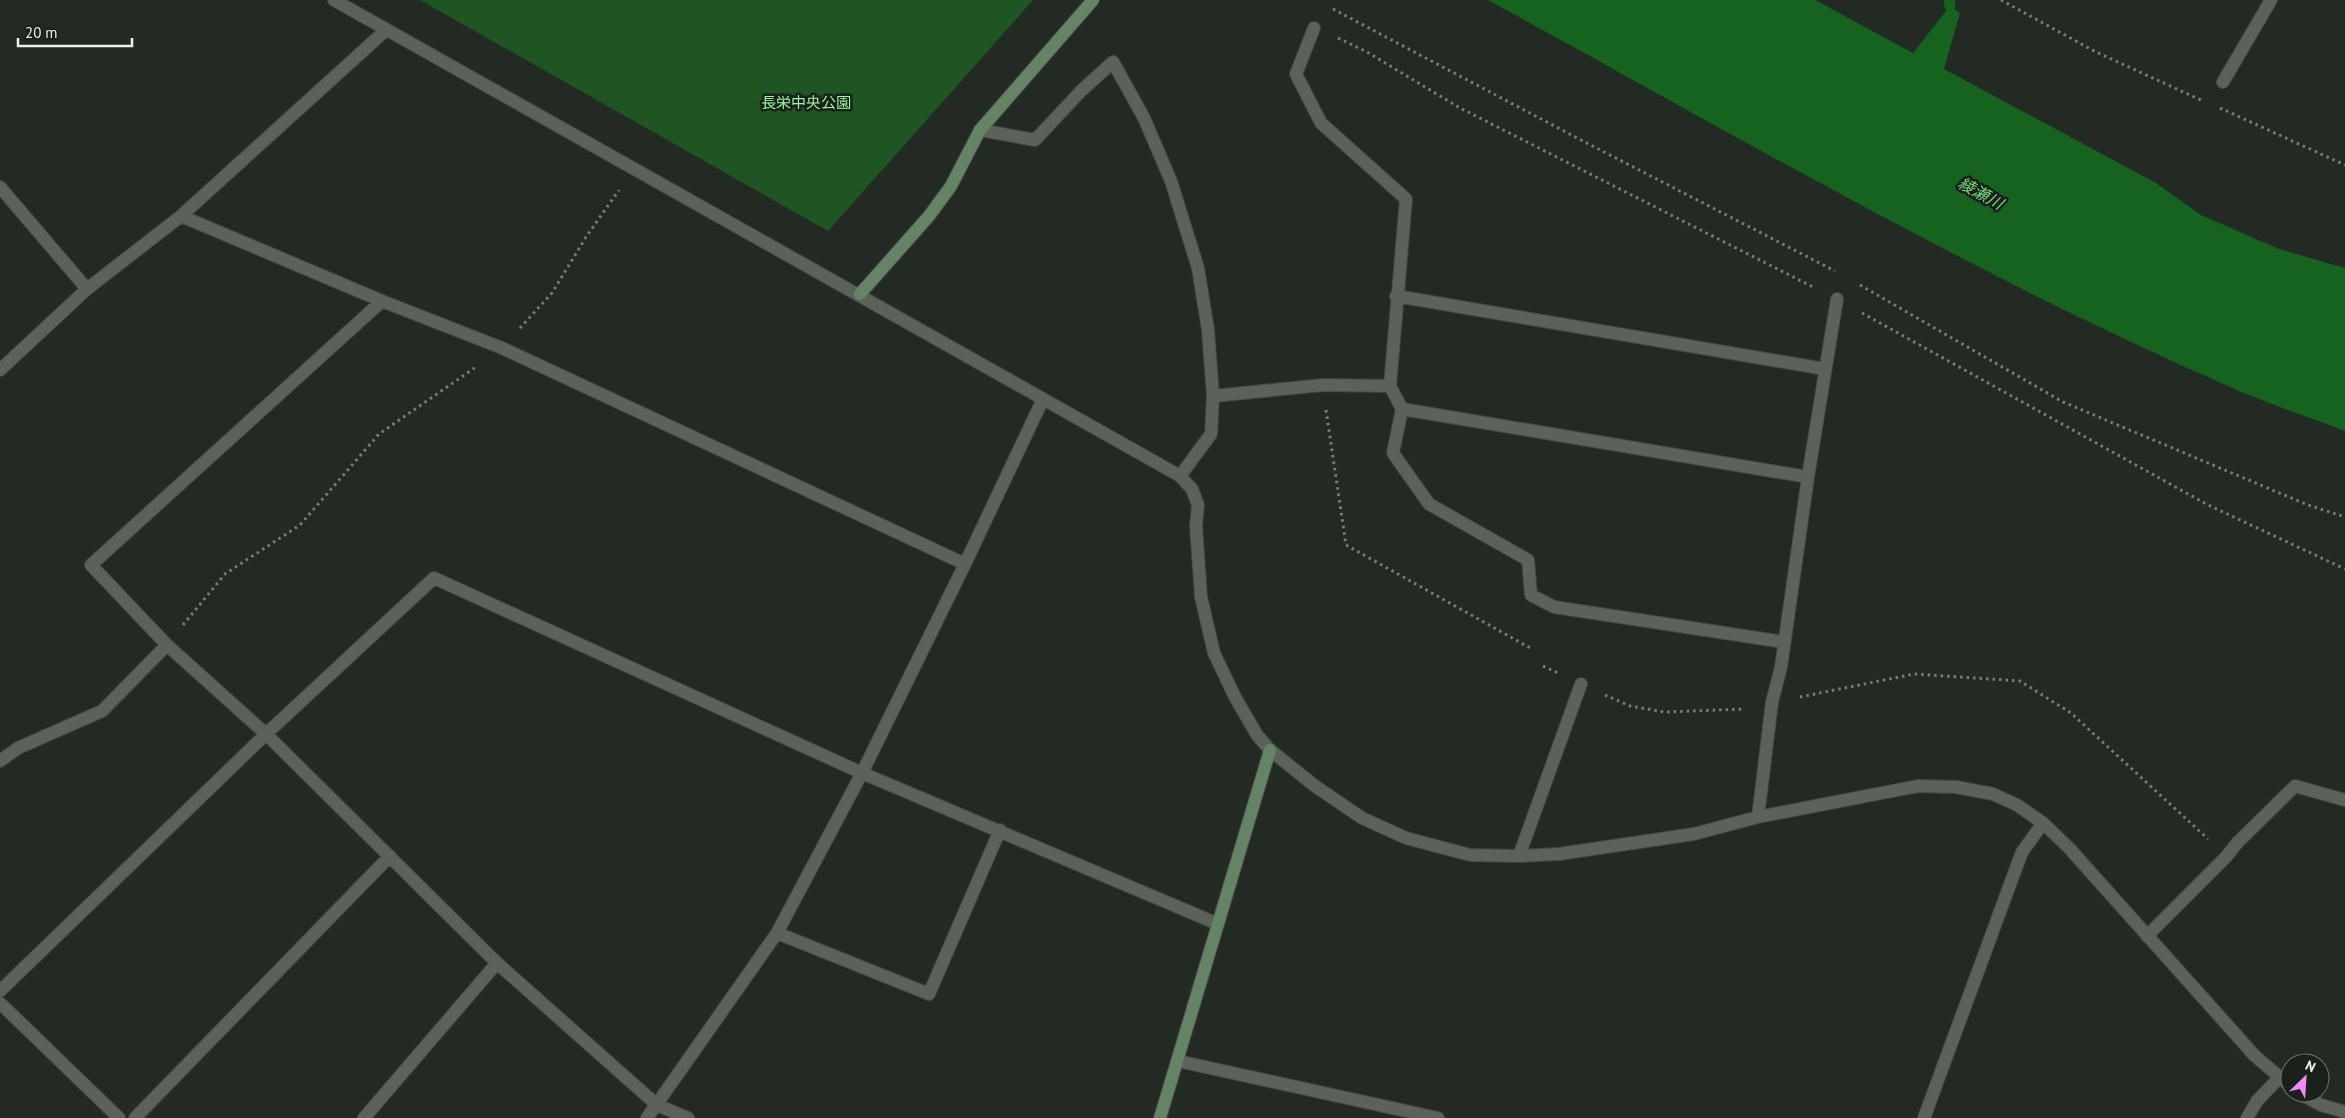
<svg xmlns="http://www.w3.org/2000/svg" width="2345" height="1118" font-family="'PT Sans','Noto Sans JP',sans-serif">
  <style>
    .green { fill: #1e5522 }
    .water { fill: #15631e }
    .lines { fill: none; stroke-linecap: round; stroke-linejoin: round }
    .stream { stroke: #15631e; stroke-width: 11 }
    .lane-casing { stroke: #424742; stroke-width: 14 }
    .street-casing { stroke: #424742; stroke-width: 14 }
    .secondary-casing { stroke: #424742; stroke-width: 14 }
    .path { stroke: #777d77; stroke-width: 3; stroke-dasharray: 2.5 4; stroke-linecap: butt }
    .lane { stroke: #5a625a; stroke-width: 12 }
    .street { stroke: #5a625a; stroke-width: 12 }
    .secondary { stroke: #658465; stroke-width: 12 }
    .labels { text-anchor: middle; dominant-baseline: central; stroke-width: 5; stroke-linejoin: round; paint-order: stroke }
    .park-label { font-size: 15px; fill: #99f99b; stroke: #1a201a }
    .water-label { font-size: 16px; font-style: italic; fill: #7cdb7f; stroke: #1a201a }
  </style>
  <rect width="100%" height="100%" fill="#232a23"/>
  <path class="green" d="M420 0H1033L828 231Z"/>
  <path class="water" d="M1488 0H1815L1913 53 1950 6 1960 13 1944 69 2156 183 2201 215 2279 249 2345 268V431C2306 416 2266 403 2228 386 1974 275 1731 133 1488 0Z"/>
  <g class="lines">
    <path class="stream" d="M1949 0 1950 6"/>
    <defs>
      <path id="lane" d="M2147 936 2226 857 2237 843 2295 786 2345 800"/>
      <path id="street" d="M334 0 1180 476 1192 489 1198 505 1196 526 1201 597 1214 653 1235 697 1257 735 1270 750 1315 786 1362 818 1406 838 1470 855 1519 856 1559 854 1694 834 1758 817 1918 786 1956 787 1993 794 2017 805 2043 823 2069 848 2255 1056 2290 1086
        M1314 28 1296 74 1321 123 1406 199 1390 386 1402 409 1393 453 1429 504 1528 560 1531 595 1554 607 1784 642
        M2223 82 2271 0
        M980 130 1035 140 1082 90 1113 62 1144 118 1171 181 1198 268 1208 330 1213 396 1211 434 1180 476
        M0 187 87 289
        M181 216 382 301 502 348 965 564
        M1396 296 1825 369
        M382 301 91 565 167 645 266 734 497 963 657 1105 688 1118
        M0 370 87 289 181 216 386 30
        M1213 396 1323 385 1390 386
        M1402 409 1808 477
        M0 761 18 748 102 711 167 645
        M1758 817 1772 702 1781 667 1808 477 1837 299
        M1519 856 1581 684
        M777 933 929 994 1000 830
        M0 991 266 734 434 578 862 773 1218 924
        M0 1003 119 1118
        M1178 1061 1438 1118
        M2299 1093 2321 1105 2345 1112
        M135 1118 390 856
        M364 1118 497 963
        M647 1118 777 933 862 773 965 564 1043 399
        M1924 1118 2022 852 2043 823
        M2247 1118 2257 1101 2279 1078"/>
      <path id="secondary" d="M860 294 929 216 951 186 980 130 1093 0
        M1160 1118 1270 750"/>
    </defs>
    <use href="#lane" class="lane-casing"/>
    <use href="#street" class="street-casing"/>
    <use href="#secondary" class="secondary-casing"/>
    <path class="path" d="M2001 0 2096 52 2203 101
      M1333 9 1579 139 1835 271
      M1338 38 1367 52 1460 108 1815 288
      M2220 108 2345 165
      M1860 285 2063 402 2308 505 2345 517
      M1862 313 2208 505 2345 569
      M520 328 552 293 586 237 619 190
      M1326 410 1346 545 1532 649
      M183 625 225 574 300 525 379 434 476 367
      M1543 666 1558 673
      M1605 695 1630 706 1664 712 1745 709
      M1800 697 1914 674 2020 681 2071 713 2208 839"/>
    <use href="#lane" class="lane"/>
    <use href="#street" class="street"/>
    <use href="#secondary" class="secondary"/>
  </g>
  <g class="labels">
    <g class="park-label">
      <text x="806" y="102">長栄中央公園</text>
    </g>
    <g class="water-label">
      <text transform="translate(1981 193) rotate(29)">綾瀬川</text>
    </g>
  </g>
  <g transform="translate(2305 1078) rotate(25)"><circle r="24" fill="#1a201a" stroke="#6e736e"/>
  <path d="M0-4L9 19L0 12L-9 19Z" fill="#ef8bf6"/>
  <text y="-8" font-size="14" font-weight="bold" text-anchor="middle" fill="#ebf0eb">N</text>
  </g>
  <path d="M18 38v8h114v-8" fill="none" stroke="#ebf0eb" stroke-width="2.5"/>
  <text x="25" y="38" font-size="15" fill="#ebf0eb" stroke="#1a201a" stroke-width="4" paint-order="stroke">20 m</text>
</svg>
